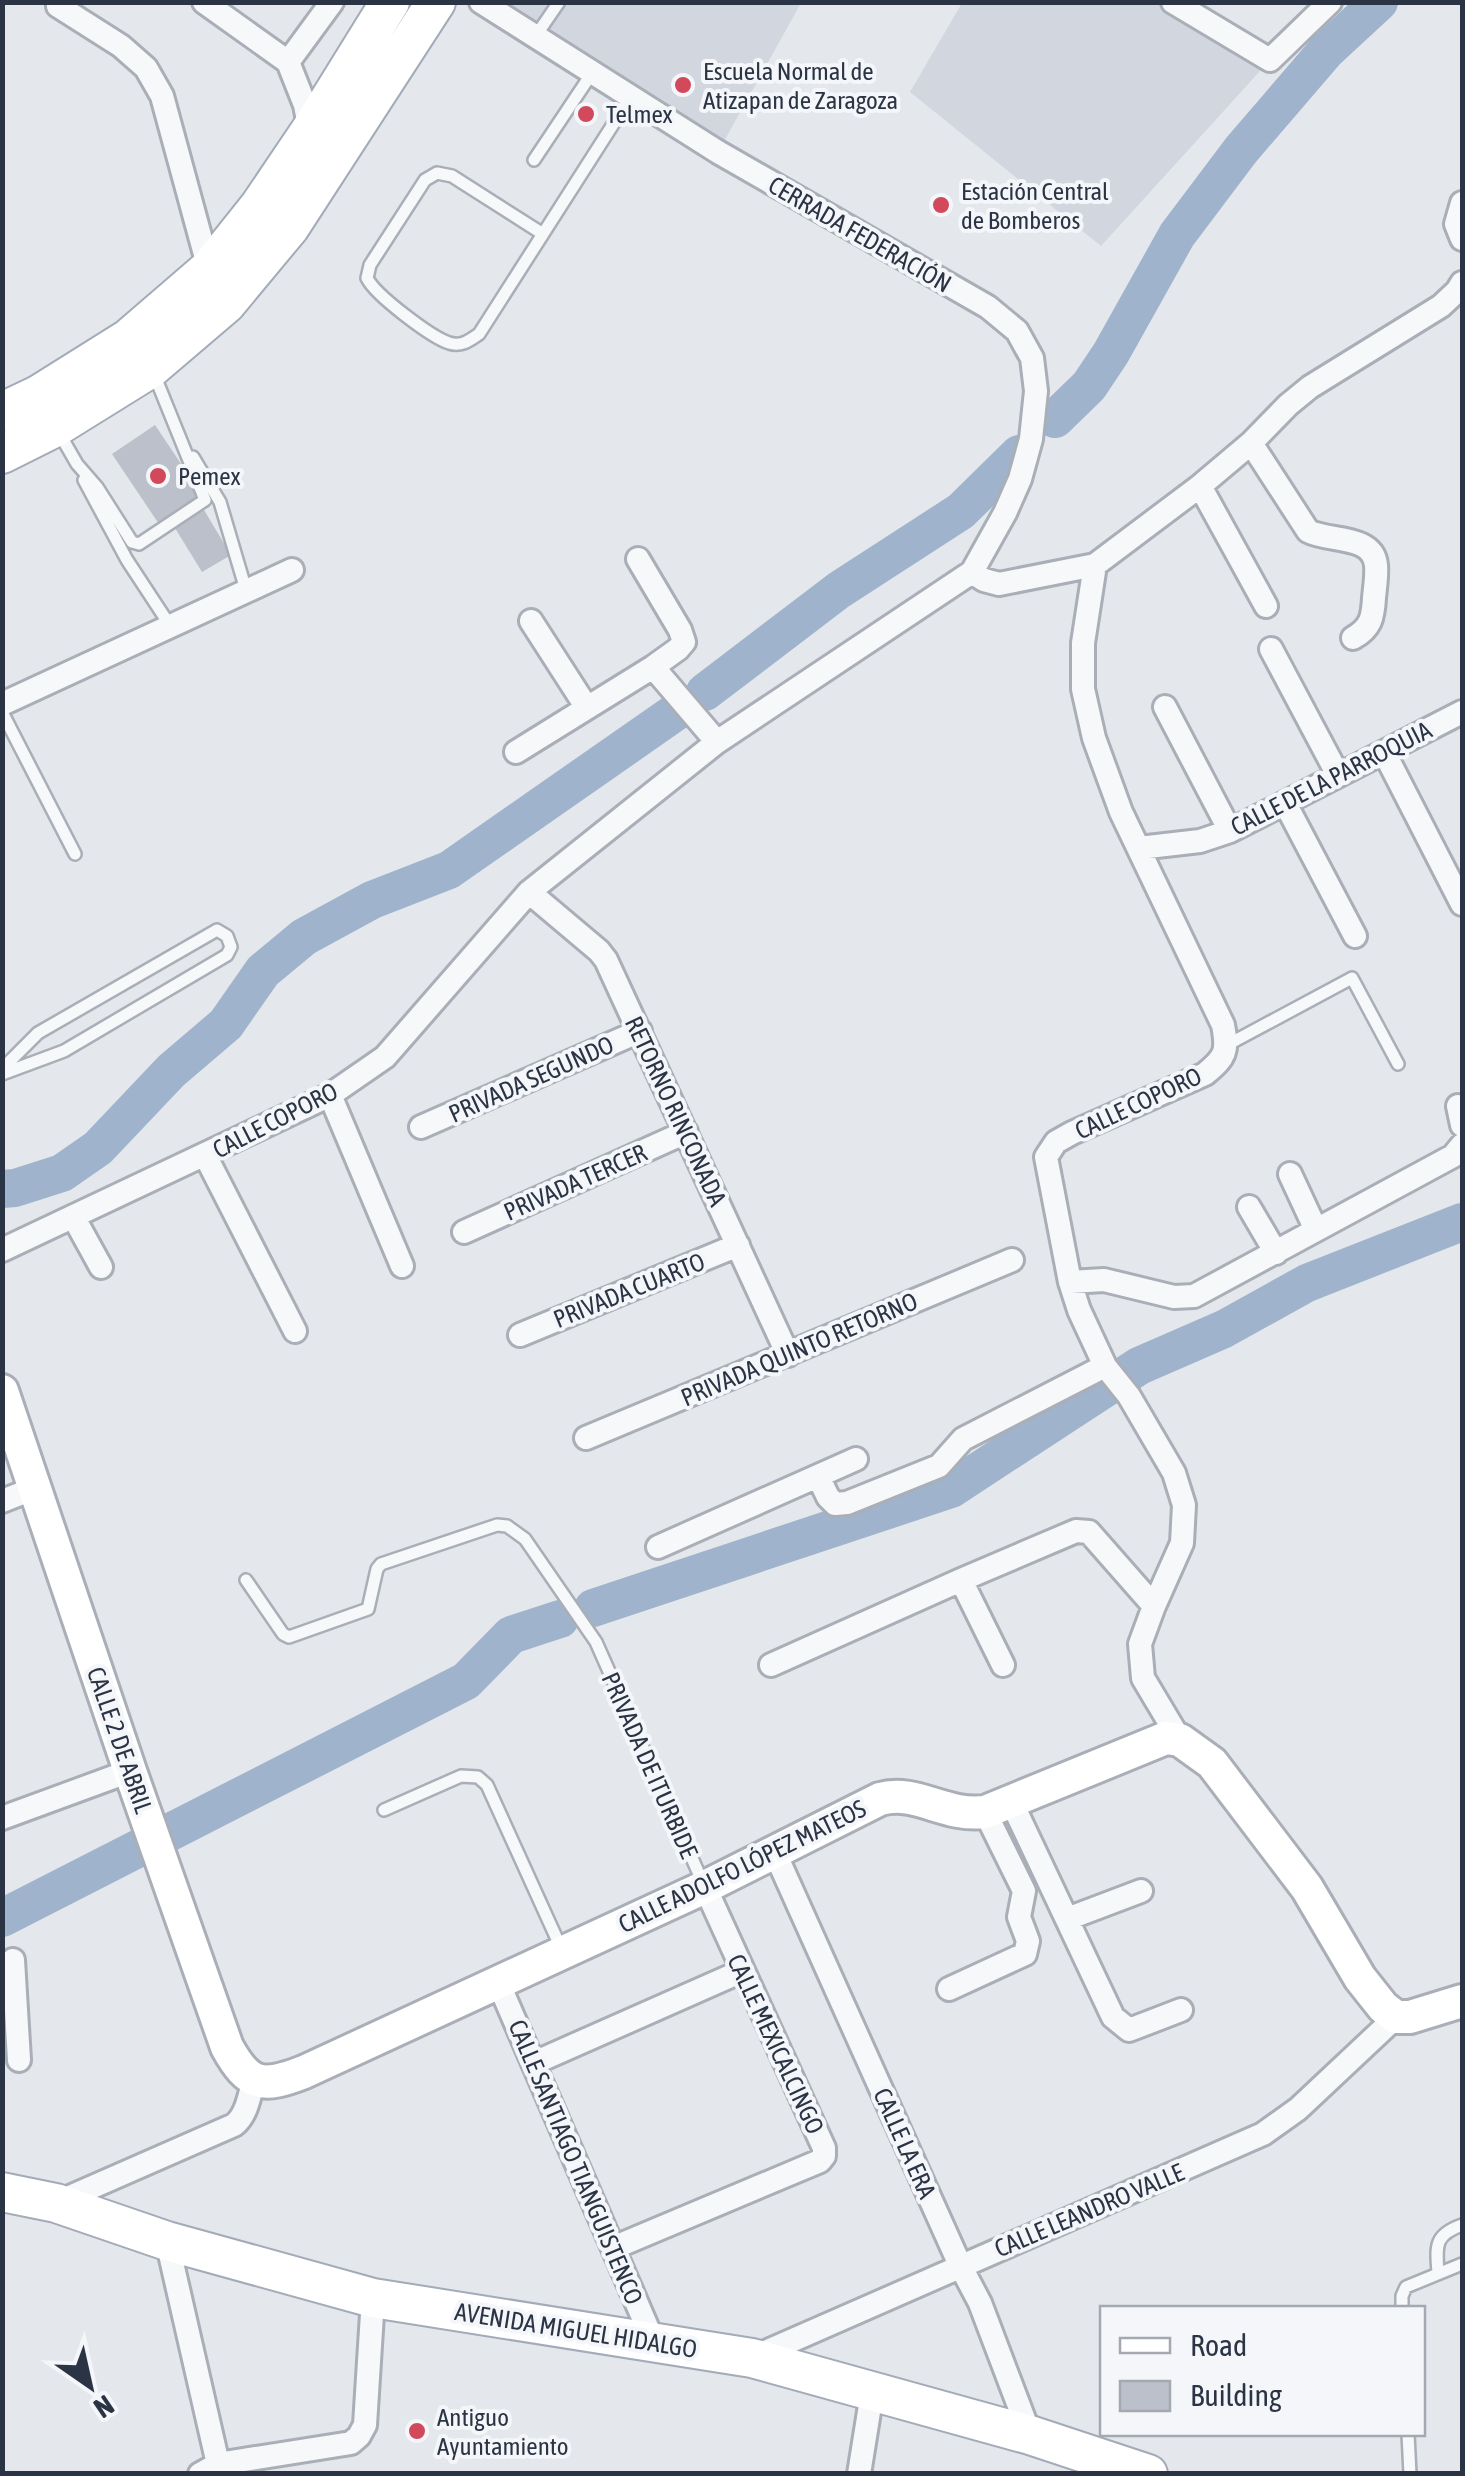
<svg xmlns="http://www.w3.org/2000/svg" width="1465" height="2476" font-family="'Asap Condensed',sans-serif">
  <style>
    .built { fill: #d2d6de }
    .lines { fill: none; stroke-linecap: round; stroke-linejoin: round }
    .river { stroke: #9fb4cc; stroke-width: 38 }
    .building { fill: #bbc0ca }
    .service-casing { stroke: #a9aeb7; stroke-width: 16 }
    .minor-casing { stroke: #a9aeb7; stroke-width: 28 }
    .secondary-casing { stroke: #a9aeb7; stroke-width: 38 }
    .primary-casing { stroke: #a3abb8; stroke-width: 42 }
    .service { stroke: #f7f8fa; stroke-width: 11 }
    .minor { stroke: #f7f8fa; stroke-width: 22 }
    .secondary { stroke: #fff; stroke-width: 32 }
    .primary { stroke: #fff; stroke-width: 38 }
    .poi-dot { fill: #d1495b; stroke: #f4f6f9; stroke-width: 4 }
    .labels { text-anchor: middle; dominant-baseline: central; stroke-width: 8; stroke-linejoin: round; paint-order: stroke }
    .poi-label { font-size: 25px; fill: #2b3445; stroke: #f4f6f9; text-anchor: start }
    .street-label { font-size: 25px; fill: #2b3445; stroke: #f4f6f9 }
  </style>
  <rect width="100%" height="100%" fill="#e4e7ec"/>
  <path class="built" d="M481 3H801L718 152Z
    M962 3H1173L1270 60 1101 246 910 92Z"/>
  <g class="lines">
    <path class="river" d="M1055 419 1089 386 1111 353 1177 235 1241 150 1326 51 1379 2
      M705 692 839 590 961 511 1019 454
      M2 1189 15 1188 62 1173 98 1148 171 1071 226 1024 263 971 304 937 372 900 449 870 677 711
      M593 1608 951 1489 1139 1366 1224 1329 1307 1283 1462 1222
      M2 1918 466 1681 511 1635 560 1619"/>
  </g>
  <path class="building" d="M155 425 204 498 161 527 112 454Z
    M204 510 231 555 202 572 175 528Z"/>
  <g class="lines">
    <defs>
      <path id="service" d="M535 37 559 2
        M534 160 592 73
        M543 234 452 176 437 173 425 180 370 265 367 278C375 295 431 337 449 343 462 347 470 340 479 334L612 126 630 97
        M58 431 77 464 97 487 132 542 139 544 205 500 154 374
        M193 457 220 502 246 590
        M84 480 127 560 171 627
        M2 712 75 854
        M1227 1045 1352 978 1398 1064
        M2 1069 38 1033 217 930 227 936 231 947 227 955 64 1051 2 1074
        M246 1580 283 1634 289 1637 368 1609 377 1569 381 1564 497 1525 507 1526 525 1539 596 1642 703 1883
        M384 1810 461 1776 478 1777 487 1785 561 1948
        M1438 2273C1436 2246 1434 2235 1462 2225
        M1402 2308V2296L1406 2287 1462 2264
        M1408 2434 1410 2474"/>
      <path id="minor" d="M204 2 288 62 305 105 310 131
        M1173 2 1270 60 1330 2
        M58 6 121 46 146 68 162 96 209 269
        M288 62 332 2
        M1462 203 1456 224 1462 239
        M1251 443 1308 531C1328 542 1373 534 1376 565 1377 575 1375 587 1374 598 1373 617 1371 628 1353 638
        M1200 486 1266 606
        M1095 565 1083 643V689L1094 738 1121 812 1223 1025C1228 1051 1226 1057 1205 1074L1072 1133 1056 1142 1046 1157 1070 1282 1079 1310 1105 1366 1129 1396 1174 1473 1184 1505 1182 1543 1154 1606 1140 1644 1143 1678 1180 1740
        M972 572 984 580 999 584 1095 565 1200 486 1251 443 1288 405 1310 387 1441 306 1457 291 1462 283
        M531 621 587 708
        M1271 649 1338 775
        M653 667 717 742
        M2 704 292 570
        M1165 707 1230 831
        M516 752 653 667 678 649 684 642 680 630 638 559
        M1384 752 1462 904
        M1285 803 1355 936
        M1139 848 1200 841 1230 831 1462 712
        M529 892 599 951 606 960 788 1355
        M330 1095 402 1266
        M1458 1106 1462 1125
        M421 1127 640 1031
        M205 1155 295 1331
        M1290 1174 1316 1230
        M1249 1207 1276 1253
        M74 1218 101 1267
        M464 1232 686 1132
        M2 1250 330 1095 385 1057 529 892 717 742 972 572 1005 513 1020 479 1031 439 1036 391 1032 358 1017 331 988 307 718 152 481 2
        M1070 1282 1104 1280 1174 1297 1194 1296 1453 1156 1462 1145
        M520 1335 738 1245
        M586 1438 1012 1260
        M818 1476 828 1497 835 1504 847 1503 939 1466 963 1439 1105 1366
        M2 1501 35 1488
        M658 1547 856 1459
        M961 1580 1003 1665
        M771 1665 961 1580 1076 1531 1089 1532 1154 1606
        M1011 1801 1113 2017 1129 2030 1181 2010
        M2 1818 130 1771
        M775 1853 960 2265 980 2303 1030 2435
        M1067 1919 1141 1891
        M13 1960 19 2060
        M498 1982 654 2343
        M949 1989 1025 1954 1028 1941 1019 1917 1024 1891 985 1812
        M534 2063 742 1971
        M56 2203 234 2125C247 2115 249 2096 254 2080
        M167 2241 218 2464
        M613 2248 820 2161 824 2156V2148L705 1887
        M752 2358 1263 2134 1298 2109 1396 2017
        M200 2474 218 2464 351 2443 359 2436 365 2425 373 2298
        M859 2474 872 2393"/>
      <path id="secondary" d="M2 1391 130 1771 227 2047C249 2087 263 2088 304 2072L705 1887 880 1799C917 1789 944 1817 985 1812L1166 1738 1180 1740 1212 1763 1307 1888 1360 1978 1383 2007 1396 2017H1410L1462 2001"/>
      <path id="primary" d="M2 412 38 395 129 338 209 269 260 205 310 131 390 2
        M2 454 56 427 151 368 226 304 290 227 436 2
        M2 2192 56 2203 167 2241 373 2298 752 2358 1030 2435 1148 2474"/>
    </defs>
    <use href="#service" class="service-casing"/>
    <use href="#minor" class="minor-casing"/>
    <use href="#secondary" class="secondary-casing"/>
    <use href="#primary" class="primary-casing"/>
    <use href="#service" class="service"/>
    <use href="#minor" class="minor"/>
    <use href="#secondary" class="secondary"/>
    <use href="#primary" class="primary"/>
  </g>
  <g class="poi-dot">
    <circle cx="683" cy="85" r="10"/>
    <circle cx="586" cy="114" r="10"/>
    <circle cx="941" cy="205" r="10"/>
    <circle cx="158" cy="476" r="10"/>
    <circle cx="417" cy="2431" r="10"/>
  </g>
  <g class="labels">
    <g class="poi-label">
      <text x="703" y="71">Escuela Normal de<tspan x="703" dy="29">Atizapan de Zaragoza</tspan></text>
      <text x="606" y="114">Telmex</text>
      <text x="961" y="191">Estación Central<tspan x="961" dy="29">de Bomberos</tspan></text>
      <text x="178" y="476">Pemex</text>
      <text x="437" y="2417">Antiguo<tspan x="437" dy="29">Ayuntamiento</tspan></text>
    </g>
    <g class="street-label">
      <text transform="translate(860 234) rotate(30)">CERRADA FEDERACIÓN</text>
      <text transform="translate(1331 778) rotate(-27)">CALLE DE LA PARROQUIA</text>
      <text transform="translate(531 1079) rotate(-24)">PRIVADA SEGUNDO</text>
      <text transform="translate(1138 1103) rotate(-25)">CALLE COPORO</text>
      <text transform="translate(676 1111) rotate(65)">RETORNO RINCONADA</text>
      <text transform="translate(275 1120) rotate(-27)">CALLE COPORO</text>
      <text transform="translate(575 1182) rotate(-24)">PRIVADA TERCER</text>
      <text transform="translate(629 1290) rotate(-22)">PRIVADA CUARTO</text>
      <text transform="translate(799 1349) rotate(-23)">PRIVADA QUINTO RETORNO</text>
      <text transform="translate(120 1740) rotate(71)">CALLE 2 DE ABRIL</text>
      <text transform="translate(650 1765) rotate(66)">PRIVADA DE ITURBIDE</text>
      <text transform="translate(742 1866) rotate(-26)">CALLE ADOLFO LÓPEZ MATEOS</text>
      <text transform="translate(776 2044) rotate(65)">CALLE MEXICALCINGO</text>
      <text transform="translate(905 2143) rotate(66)">CALLE LA ERA</text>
      <text transform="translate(576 2162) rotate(67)">CALLE SANTIAGO TIANGUISTENCO</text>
      <text transform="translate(1089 2210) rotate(-23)">CALLE LEANDRO VALLE</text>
      <text transform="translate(576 2330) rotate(9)">AVENIDA MIGUEL HIDALGO</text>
    </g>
  </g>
  <rect width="1465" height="2476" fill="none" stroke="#2b3445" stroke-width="10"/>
  <rect x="1100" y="2306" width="325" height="130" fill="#f4f6f9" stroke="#a4a8b1" stroke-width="2.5"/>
  <rect x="1120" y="2338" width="50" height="15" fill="#ffffff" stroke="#a4a8b1" stroke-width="2.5"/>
  <text x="1190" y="2356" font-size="30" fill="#2b3445">Road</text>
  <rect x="1120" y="2381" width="50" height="30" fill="#bbc0ca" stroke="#a4a8b1" stroke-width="2.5"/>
  <text x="1190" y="2406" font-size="30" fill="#2b3445">Building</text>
  <g transform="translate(90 2386) rotate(146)" stroke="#f4f6f9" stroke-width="8" paint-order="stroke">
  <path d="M0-8L18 38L0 25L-18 38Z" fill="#2b3445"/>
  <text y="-15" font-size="28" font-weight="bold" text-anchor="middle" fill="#2b3445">N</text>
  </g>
</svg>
